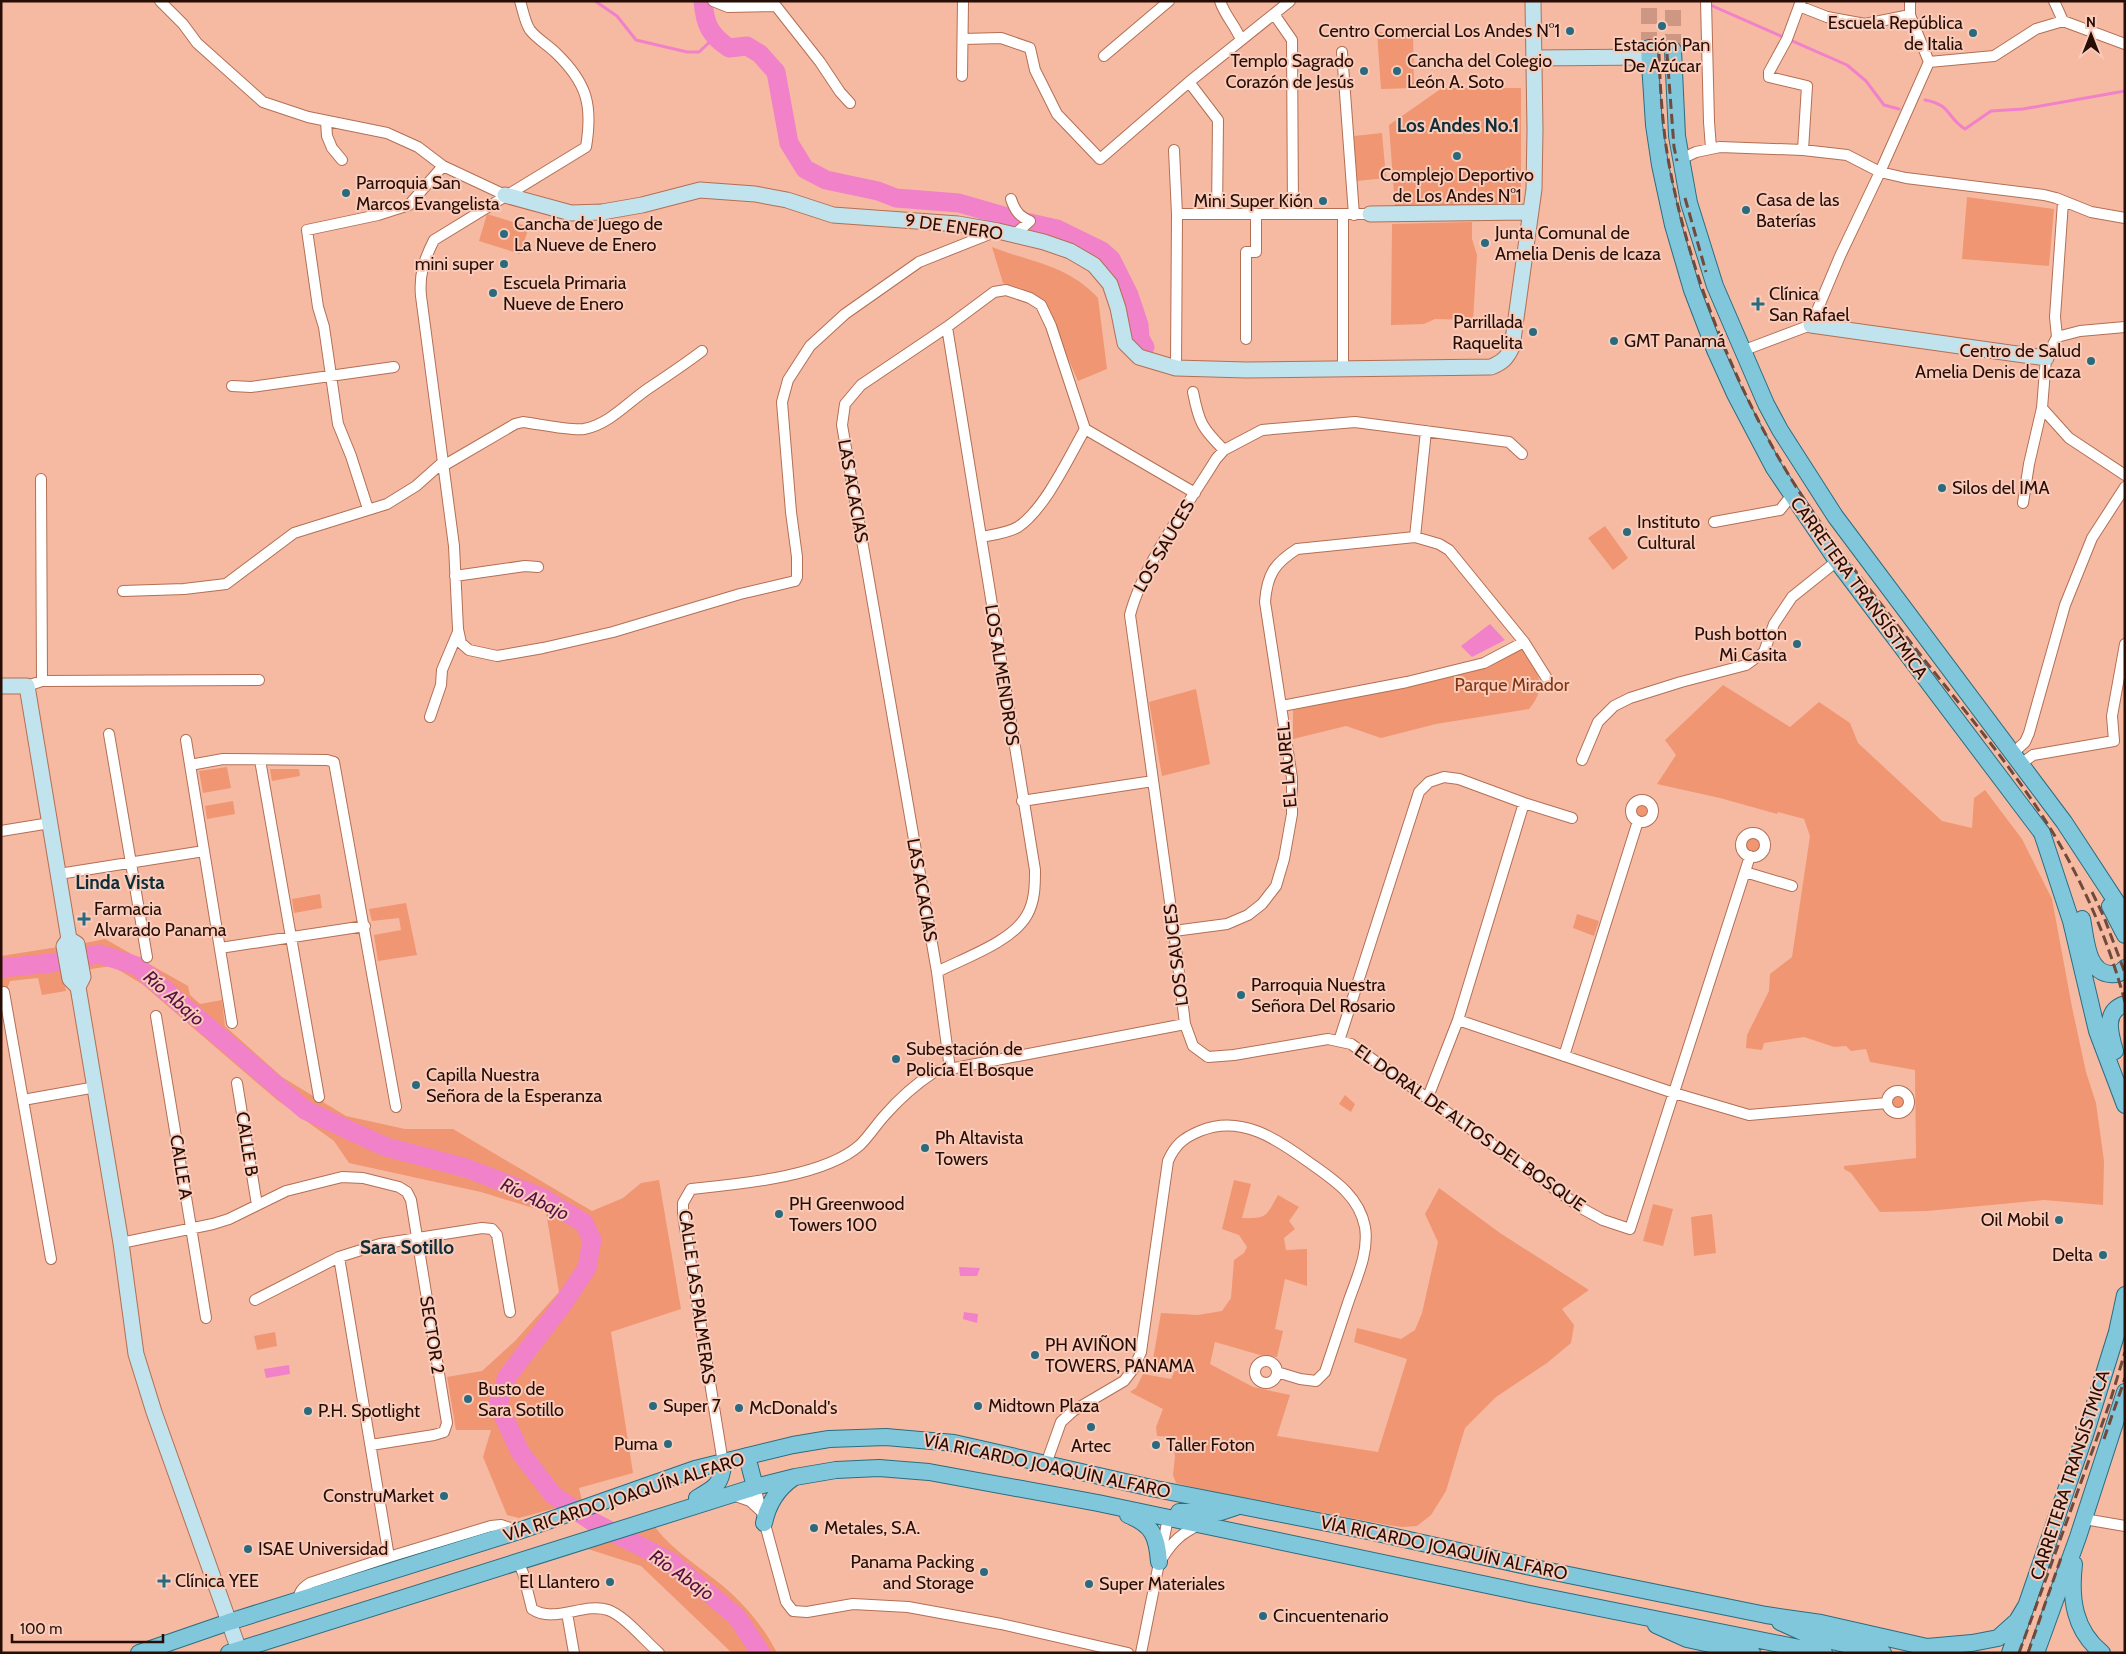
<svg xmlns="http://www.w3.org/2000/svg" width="2126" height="1654" font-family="Cabin,sans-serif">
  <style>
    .green { fill: #f09672 }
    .water { fill: #f181c9 }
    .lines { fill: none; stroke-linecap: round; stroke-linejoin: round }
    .stream { stroke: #f181c9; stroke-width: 3 }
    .river { stroke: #f181c9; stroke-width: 19 }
    .primary-tunnel { stroke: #cd9783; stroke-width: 16; stroke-dasharray: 16 8; stroke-linecap: butt }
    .street-casing { stroke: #b36f54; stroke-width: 12 }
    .secondary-casing { stroke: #b36f54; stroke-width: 17 }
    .primary-casing { stroke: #2b6d80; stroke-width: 18 }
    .street { stroke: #fff; stroke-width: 10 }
    .secondary { stroke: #c0e3ed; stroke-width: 15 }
    .primary { stroke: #81c7db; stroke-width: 16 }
    .rail { stroke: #704a3c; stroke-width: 3; stroke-dasharray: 10 5; stroke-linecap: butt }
    .poi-dot { fill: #2a6a7f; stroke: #f9cbba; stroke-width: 2 }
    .labels { text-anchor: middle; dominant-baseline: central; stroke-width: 4; stroke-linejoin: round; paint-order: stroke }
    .poi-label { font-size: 18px; fill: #270d04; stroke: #f9cbba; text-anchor: start }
    .street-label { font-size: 18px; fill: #270d04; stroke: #f9cbba }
    .park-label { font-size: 18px; fill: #813512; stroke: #f9cbba }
    .neighbourhood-label { font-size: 19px; font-weight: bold; fill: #102e38; stroke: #f9cbba }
    .water-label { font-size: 19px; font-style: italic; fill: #571142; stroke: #f9cbba }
  </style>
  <rect width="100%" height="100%" fill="#f6baa3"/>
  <path class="green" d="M1377 32 1413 33 1414 88 1381 89Z
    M1442 88H1521V203L1395 207 1389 125Z
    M1382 133 1386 178 1357 181 1354 136Z
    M1967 197 2054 209 2049 266 1962 259Z
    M487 214 529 227 520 254 479 241Z
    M1472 222V239L1477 255 1473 320 1435 319 1424 324 1391 325 1392 224Z
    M992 247C1030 262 1068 265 1098 298L1107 369 1078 381 1043 301 1022 289 1003 283Z
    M1605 526 1628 558 1613 570 1588 538Z
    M1522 649C1537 671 1549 685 1529 709L1436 724 1381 738 1346 726 1293 739V710L1489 667Z
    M1723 685 1790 727 1819 702 1850 723 1858 743 1942 821 1972 828 1974 798 1985 790 2022 839 2052 899 2072 1007 2086 1072 2096 1103 2104 1161 2103 1205 2044 1200 1927 1211 1880 1212 1851 1173 1844 1169V1166L1916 1158 1915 1070 1870 1062 1866 1049 1851 1051 1846 1046 1834 1047 1804 1037 1764 1043 1762 1050 1746 1048 1747 1035 1769 991 1770 974 1792 957 1810 836 1804 819 1778 812 1777 814 1720 798 1657 784 1676 755 1665 740Z
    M1196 689 1210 764 1162 776 1149 702Z
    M227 767 231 788 203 793 199 771Z
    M270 769H299L300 776 272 781Z
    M233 801 235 814 207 819 205 806Z
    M1634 811a8 8 0 1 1 16 0a8 8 0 1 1-16 0Z
    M1745 844a8 8 0 1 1 16 0a8 8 0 1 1-16 0Z
    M320 894 322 908 294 913 292 899Z
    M406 903 417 955 378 961 374 935 401 930 399 918 372 921 369 909Z
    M1577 914 1599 921 1594 936 1573 928Z
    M105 939 188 986 190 995 200 1004 222 1000 225 1026 282 1077 346 1116 405 1129H453L592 1211 623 1198 641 1183 659 1180 681 1309 611 1332 633 1473 579 1488 582 1501 519 1518 507 1515 483 1457 491 1430H456L447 1377 482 1371 515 1341 559 1292 546 1212 481 1192 349 1163 334 1141 277 1100 142 984 112 966 84 970 80 944Z
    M58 947 66 991 42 995 38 978 10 981 7 989 1 990V956Z
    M1890 1102a8 8 0 1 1 16 0a8 8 0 1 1-16 0Z
    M1345 1095 1355 1104 1351 1112 1339 1104Z
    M1234 1180 1251 1184 1242 1218C1268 1219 1266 1216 1278 1195L1299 1207 1289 1221 1295 1229 1284 1238 1286 1250 1307 1249V1286L1285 1279 1275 1329 1283 1331 1277 1357 1260 1355 1215 1342 1210 1364 1253 1387 1290 1395 1277 1436 1378 1452 1407 1359 1354 1342 1357 1328 1401 1339 1415 1330 1422 1313 1438 1242 1425 1214 1439 1188 1500 1233 1589 1290 1562 1309 1574 1325 1571 1343 1547 1363 1496 1397 1465 1428 1446 1491 1431 1515 1417 1526 1402 1527 1388 1525 1214 1492 1176 1483 1173 1475 1175 1456 1171 1437 1157 1436 1156 1427 1163 1409 1130 1392 1136 1388 1143 1374 1171 1379 1176 1368 1152 1365 1161 1313 1198 1315 1222 1311 1231 1298 1234 1260 1244 1253 1247 1247 1239 1235 1222 1229Z
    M1653 1204 1673 1209 1663 1246 1643 1241Z
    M1712 1214 1716 1253 1694 1256 1691 1217Z
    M275 1332 277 1346 257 1350 254 1336Z
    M655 1527C676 1555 708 1571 733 1595 751 1612 766 1631 777 1653H732L641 1566 588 1549Z"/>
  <path class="water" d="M1490 624 1505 640 1472 657 1461 646Z
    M959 1267 980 1268 977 1276H960Z
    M964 1312 978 1314 977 1323 963 1319Z
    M289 1365 290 1374 266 1378 264 1369Z"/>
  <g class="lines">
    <path class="stream" d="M595 1 617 16 636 40 687 52H699L714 38
      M1701 1 1847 65 1866 81 1884 105 1899 109
      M1925 100C1952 105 1946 117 1965 129L1991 111 2023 109 2125 91"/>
    <path class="river" d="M703 1C705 25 710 35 729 48L747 46 760 54 776 72 789 143 805 169 826 180 878 191 896 198 959 203 1021 221 1057 229 1102 251 1111 259 1129 295 1139 325 1140 338 1145 347
      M1 968 52 963 99 954 137 966 305 1110 386 1147 466 1168 541 1197 584 1223 592 1240 587 1268 563 1304 507 1377 498 1404 520 1452 553 1495 593 1522 671 1562 737 1617 761 1653"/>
    <path class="primary-tunnel" d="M1649 48V1
      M1673 50V1"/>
    <defs>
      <path id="street" d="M160 1 183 24 197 43 263 102 308 117 387 133 418 147 443 166 505 195
        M520 1C523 10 525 23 530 30 537 39 548 45 556 53 587 83 593 105 586 147L434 240C424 260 419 274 421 296L454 546 458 629 461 643 469 650 497 656 543 648 613 632 740 594 795 581 797 577V557L791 512 782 402 788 380 810 346 845 314 919 262 997 231
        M713 1 728 7 776 6 820 62 840 92 850 103
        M1220 1C1225 16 1235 25 1241 40
        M1706 1 1709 122 1711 148
        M1801 1 1787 39 1769 72V77L1807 86 1803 150
        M1910 1V15L1929 62
        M2054 1 2063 21
        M1799 6 1827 17 1865 24 1910 15
        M1274 14 1292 40 1293 214
        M963 39 1001 38 1030 48 1035 70 1057 114 1100 159 1189 82 1290 1
        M1342 52 1354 215
        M1104 56 1169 1
        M1929 62 1994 56 2036 29 2063 21 2125 44
        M962 76 963 1
        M1189 82 1218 120 1217 214
        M326 121 327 136 332 148 342 160
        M1174 150 1177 214 1176 368
        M1681 159 1696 152 1720 147 1803 150 1847 155 1880 172 1906 178 2044 195 2056 198 2091 212 2125 218
        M1011 199C1015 211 1019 216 1030 221L1014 235
        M1177 214H1370
        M1343 215V368
        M2057 337 2080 331 2125 327
        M1246 339V252H1256V214
        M1742 351 1811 325 1840 256 1880 172 1929 62
        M232 386 251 387 394 367
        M1193 392C1199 423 1202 428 1224 450
        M2042 408 2069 438 2125 475
        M1522 454 1509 442 1355 422 1262 430 1224 450 1216 459C1188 505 1143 564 1130 615L1174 931 1185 1024 1193 1046 1208 1057 1234 1055 1328 1039 1351 1044 1583 1209 1603 1220 1630 1229 1750 856
        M443 466 515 424 523 422C539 424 571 431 584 429 610 424 628 402 649 388 667 376 685 364 702 351
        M41 479 42 681
        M2023 503 2029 464 2042 408 2046 358 2057 337 2055 317 2063 202
        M368 509 351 456 338 424 324 327 318 307 307 230 378 215 409 205 443 166
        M1714 522 1780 510 1791 496
        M981 537C992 535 1008 533 1018 527 1045 509 1069 457 1085 429
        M1415 537 1426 431
        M455 576 525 566 538 567
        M123 591 184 589 226 584 294 533 387 504 416 486 443 462
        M27 686 42 681 259 680
        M1282 706 1407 682 1484 663 1524 642
        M430 717 441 685 442 670 458 632
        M109 734 147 957
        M186 740 232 1023
        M2012 754 2025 742 2029 733 2065 605 2092 538 2125 487
        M260 760 319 1097
        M1582 760 1598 722 1614 706 1630 698 1681 682 1746 665 1764 652 1774 624 1792 597 1837 561
        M2021 764 2033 755 2114 741 2112 716 2125 644
        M190 765 223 759 327 760 334 762 396 1107
        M1631 811a11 11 0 1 1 22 0a11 11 0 1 1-22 0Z
        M1022 801 1153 781
        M1 831 50 823
        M1741 845a12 12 0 1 1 24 0a12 12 0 1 1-24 0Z
        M1745 872 1792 886
        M59 874 204 851
        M1174 931 1227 924 1248 915 1262 904 1276 886 1284 859 1292 814V778L1265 602C1267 574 1275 563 1297 549L1415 537 1439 544 1449 550 1524 642 1546 677
        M220 948 365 926
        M937 972C964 958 1012 942 1027 915 1035 901 1035 885 1035 870L947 327
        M4 992 51 1259
        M156 1016 206 1318
        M1458 1020 1674 1093 1749 1115 1887 1103
        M1339 1041 1419 792 1429 782 1444 777 1459 779 1524 803 1572 818
        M1564 1056 1638 821
        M950 1069 937 972 842 425 845 404 861 385 947 327 994 292 1006 290 1030 298 1041 305 1051 326 1085 429 1195 493
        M237 1083 257 1205
        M1887 1102a11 11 0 1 1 22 0a11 11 0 1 1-22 0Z
        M1428 1097 1458 1020 1524 803
        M23 1100 96 1087
        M121 1243 213 1224 229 1219 286 1191 342 1177 363 1178 399 1187 407 1192 411 1200 447 1423 444 1432 434 1435 371 1445
        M339 1257 389 1557
        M255 1300 339 1257 380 1244 482 1228 492 1229 497 1235 510 1312
        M1255 1372a11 11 0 1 1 22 0a11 11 0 1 1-22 0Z
        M723 1463 683 1215V1203L691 1189C740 1184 824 1177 860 1145 869 1136 876 1125 885 1115 899 1099 916 1084 934 1072L1185 1024
        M1046 1464 1061 1422 1073 1411 1124 1381 1134 1368 1141 1352 1168 1161C1175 1145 1183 1138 1200 1131 1241 1114 1277 1139 1310 1163 1334 1180 1359 1196 1365 1227 1369 1252 1357 1277 1349 1300 1341 1324 1333 1348 1325 1372L1316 1381 1300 1379 1277 1372
        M755 1487 786 1602 793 1611 807 1612 853 1604 908 1607 1001 1624 1128 1653
        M733 1495 750 1501 761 1511
        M2084 1519 2125 1526
        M1163 1557C1173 1541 1182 1533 1199 1525
        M518 1562 523 1573 532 1609C554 1624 584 1602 608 1610 625 1616 645 1641 659 1653
        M298 1601C299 1592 302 1588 310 1583L389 1557 491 1526 501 1525 519 1531
        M567 1613 574 1653
        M1141 1653 1168 1518"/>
      <path id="secondary" d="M1534 58 1649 57
        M505 195 571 213 602 212 642 205 700 190 755 194 787 200 833 215 958 224 998 231 1044 242 1070 251 1094 265 1110 284 1118 308 1125 343 1139 357 1176 368 1246 370 1491 367C1503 362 1507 358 1512 347L1534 189 1535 130 1533 1
        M1370 214 1530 212
        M1811 325 2046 358
        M1 686H27L69 939 64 946 70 979 78 987
        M69 939 77 944 83 977 78 987 121 1243 136 1354 154 1412 239 1650"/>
      <path id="primary" d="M1649 48 1654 125 1660 165 1673 225 1692 290 1715 350 1735 394 1774 468 1837 561 2042 833 2071 921 2097 1031 2125 1105
        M1673 50 1677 136 1689 203 1715 286 1766 404 1780 430 1835 516 2064 822 2125 915
        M2110 906 2125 935
        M2082 919C2086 937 2086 973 2111 974 2117 975 2121 973 2125 968
        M2115 1051C2110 1034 2103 1011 2125 1004
        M747 1456 755 1487
        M697 1498C715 1488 722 1484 723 1463
        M1179 1512H1221L1236 1507
        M1128 1515C1153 1525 1157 1536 1159 1562
        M764 1523C768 1504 777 1489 793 1478
        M2074 1564C2070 1599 2074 1630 2102 1653
        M1780 1622 1811 1636 1883 1653
        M1656 1625 1687 1639 1752 1653
        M139 1653 229 1622 519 1531 695 1469 793 1445 829 1439 886 1437 954 1443 1156 1489 1368 1531 1549 1571 1766 1615 1821 1623 1927 1647 1972 1643 1998 1638 2017 1621 2026 1606
        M229 1653 755 1487 795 1477 836 1470 879 1468 929 1472 1098 1503 1525 1593 1824 1653
        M2010 1653 2085 1435 2117 1332 2125 1295
        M2036 1653 2078 1537 2125 1392"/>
    </defs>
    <use href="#street" class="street-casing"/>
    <use href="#secondary" class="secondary-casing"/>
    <use href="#primary" class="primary-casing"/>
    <use href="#street" class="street"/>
    <use href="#secondary" class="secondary"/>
    <use href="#primary" class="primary"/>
    <path class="rail" d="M1659 54C1660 85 1662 116 1666 146 1684 264 1741 406 1808 505 1839 551 1874 595 1908 639 1954 698 2004 756 2045 820 2080 875 2108 938 2125 1002
      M1667 54 1674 147 1677 161
      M1685 198 1706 272
      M2092 892 2104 917 2125 973
      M2104 1439 2125 1378
      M2019 1653 2109 1405 2125 1352
      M2028 1653 2061 1558"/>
  </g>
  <g class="poi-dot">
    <circle cx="1662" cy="26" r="5"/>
    <circle cx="1570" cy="31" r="5"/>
    <circle cx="1973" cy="33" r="5"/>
    <circle cx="1364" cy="71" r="5"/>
    <circle cx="1397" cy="71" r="5"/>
    <circle cx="1457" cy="156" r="5"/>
    <circle cx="346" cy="193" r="5"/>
    <circle cx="1323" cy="201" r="5"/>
    <circle cx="1746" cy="210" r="5"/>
    <circle cx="504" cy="234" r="5"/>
    <circle cx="1485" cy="243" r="5"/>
    <circle cx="504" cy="264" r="5"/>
    <circle cx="493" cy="293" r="5"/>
    <path d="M1755.5 296.5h5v5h5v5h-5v5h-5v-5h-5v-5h5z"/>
    <circle cx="1533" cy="332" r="5"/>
    <circle cx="1614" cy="341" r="5"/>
    <circle cx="2091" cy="361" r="5"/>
    <circle cx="1942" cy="488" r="5"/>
    <circle cx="1627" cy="532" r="5"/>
    <circle cx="1797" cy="644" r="5"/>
    <path d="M81.5 911.5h5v5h5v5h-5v5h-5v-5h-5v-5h5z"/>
    <circle cx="1241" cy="995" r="5"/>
    <circle cx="896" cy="1059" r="5"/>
    <circle cx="416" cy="1085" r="5"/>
    <circle cx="925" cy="1148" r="5"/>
    <circle cx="779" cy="1214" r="5"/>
    <circle cx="2059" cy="1220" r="5"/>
    <circle cx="2103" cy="1255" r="5"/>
    <circle cx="1035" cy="1355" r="5"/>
    <circle cx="468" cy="1399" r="5"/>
    <circle cx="653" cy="1406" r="5"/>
    <circle cx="978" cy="1406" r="5"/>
    <circle cx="739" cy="1408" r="5"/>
    <circle cx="308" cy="1411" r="5"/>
    <circle cx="1091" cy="1427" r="5"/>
    <circle cx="668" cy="1444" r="5"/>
    <circle cx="1156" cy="1445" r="5"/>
    <circle cx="444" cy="1496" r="5"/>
    <circle cx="814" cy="1528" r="5"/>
    <circle cx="248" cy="1549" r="5"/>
    <circle cx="984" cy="1572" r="5"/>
    <path d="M161.5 1573.5h5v5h5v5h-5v5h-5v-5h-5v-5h5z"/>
    <circle cx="610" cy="1582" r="5"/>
    <circle cx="1089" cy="1584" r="5"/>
    <circle cx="1263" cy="1616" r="5"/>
  </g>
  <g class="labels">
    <g class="poi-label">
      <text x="1963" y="23" text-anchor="end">Escuela República<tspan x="1963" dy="21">de Italia</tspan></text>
      <text x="1560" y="31" text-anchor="end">Centro Comercial Los Andes N°1</text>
      <text x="1662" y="45" text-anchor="middle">Estación Pan<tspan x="1662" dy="21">De Azúcar</tspan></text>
      <text x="1354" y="61" text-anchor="end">Templo Sagrado<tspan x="1354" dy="21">Corazón de Jesús</tspan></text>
      <text x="1407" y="61">Cancha del Colegio<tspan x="1407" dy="21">León A. Soto</tspan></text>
      <text x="1457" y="175" text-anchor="middle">Complejo Deportivo<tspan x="1457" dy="21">de Los Andes N°1</tspan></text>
      <text x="356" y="183">Parroquia San<tspan x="356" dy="21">Marcos Evangelista</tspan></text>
      <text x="1756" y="200">Casa de las<tspan x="1756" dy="21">Baterías</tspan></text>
      <text x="1313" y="201" text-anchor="end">Mini Super Kión</text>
      <text x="514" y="224">Cancha de Juego de<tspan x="514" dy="21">La Nueve de Enero</tspan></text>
      <text x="1495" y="233">Junta Comunal de<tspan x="1495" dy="21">Amelia Denis de Icaza</tspan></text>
      <text x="494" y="264" text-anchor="end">mini super</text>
      <text x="503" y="283">Escuela Primaria<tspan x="503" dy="21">Nueve de Enero</tspan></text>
      <text x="1769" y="294">Clínica<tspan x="1769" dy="21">San Rafael</tspan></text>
      <text x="1523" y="322" text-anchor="end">Parrillada<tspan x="1523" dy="21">Raquelita</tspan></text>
      <text x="1624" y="341">GMT Panamá</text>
      <text x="2081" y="351" text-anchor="end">Centro de Salud<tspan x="2081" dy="21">Amelia Denis de Icaza</tspan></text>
      <text x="1952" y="488">Silos del IMA</text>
      <text x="1637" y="522">Instituto<tspan x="1637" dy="21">Cultural</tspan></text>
      <text x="1787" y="634" text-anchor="end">Push botton<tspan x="1787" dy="21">Mi Casita</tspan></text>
      <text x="94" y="909">Farmacia<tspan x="94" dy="21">Alvarado Panama</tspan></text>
      <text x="1251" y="985">Parroquia Nuestra<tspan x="1251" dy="21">Señora Del Rosario</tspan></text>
      <text x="906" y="1049">Subestación de<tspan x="906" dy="21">Policía El Bosque</tspan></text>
      <text x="426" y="1075">Capilla Nuestra<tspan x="426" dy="21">Señora de la Esperanza</tspan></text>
      <text x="935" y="1138">Ph Altavista<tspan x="935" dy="21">Towers</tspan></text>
      <text x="789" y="1204">PH Greenwood<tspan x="789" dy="21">Towers 100</tspan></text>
      <text x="2049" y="1220" text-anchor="end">Oil Mobil</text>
      <text x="2093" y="1255" text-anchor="end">Delta</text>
      <text x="1045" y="1345">PH AVIÑON<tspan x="1045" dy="21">TOWERS, PANAMA</tspan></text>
      <text x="478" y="1389">Busto de<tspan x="478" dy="21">Sara Sotillo</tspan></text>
      <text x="663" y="1406">Super 7</text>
      <text x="988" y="1406">Midtown Plaza</text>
      <text x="749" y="1408">McDonald's</text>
      <text x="318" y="1411">P.H. Spotlight</text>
      <text x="658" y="1444" text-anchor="end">Puma</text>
      <text x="1166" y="1445">Taller Foton</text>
      <text x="1091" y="1446" text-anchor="middle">Artec</text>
      <text x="434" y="1496" text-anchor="end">ConstruMarket</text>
      <text x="824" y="1528">Metales, S.A.</text>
      <text x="258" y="1549">ISAE Universidad</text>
      <text x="974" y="1562" text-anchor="end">Panama Packing<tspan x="974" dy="21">and Storage</tspan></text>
      <text x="175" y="1581">Clínica YEE</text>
      <text x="600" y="1582" text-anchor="end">El Llantero</text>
      <text x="1099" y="1584">Super Materiales</text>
      <text x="1273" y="1616">Cincuentenario</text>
    </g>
    <g class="street-label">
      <text transform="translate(954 227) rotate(8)">9 DE ENERO</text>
      <text transform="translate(853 491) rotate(80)">LAS ACACIAS</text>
      <text transform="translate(1164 546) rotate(-60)">LOS SAUCES</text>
      <text transform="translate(1859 588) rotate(54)">CARRETERA TRANSÍSTMICA</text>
      <text transform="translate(1002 675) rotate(81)">LOS ALMENDROS</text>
      <text transform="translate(1287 765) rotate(-95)">EL LAUREL</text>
      <text transform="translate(922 890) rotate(80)">LAS ACACIAS</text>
      <text transform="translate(1176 955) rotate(-97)">LOS SAUCES</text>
      <text transform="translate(1470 1128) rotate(35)">EL DORAL DE ALTOS DEL BOSQUE</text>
      <text transform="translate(247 1144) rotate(81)">CALLE B</text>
      <text transform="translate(181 1167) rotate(81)">CALLE A</text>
      <text transform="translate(697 1297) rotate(82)">CALLE LAS PALMERAS</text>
      <text transform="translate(432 1335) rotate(81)">SECTOR 2</text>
      <text transform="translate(1047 1466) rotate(12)">VÍA RICARDO JOAQUÍN ALFARO</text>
      <text transform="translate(2070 1475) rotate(-72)">CARRETERA TRANSÍSTMICA</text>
      <text transform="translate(624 1497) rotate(-18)">VÍA RICARDO JOAQUÍN ALFARO</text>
      <text transform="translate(1444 1548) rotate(12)">VÍA RICARDO JOAQUÍN ALFARO</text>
    </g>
    <g class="park-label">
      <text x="1512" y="685">Parque Mirador</text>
    </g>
    <g class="neighbourhood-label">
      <text x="1458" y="125">Los Andes No.1</text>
      <text x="120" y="882">Linda Vista</text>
      <text x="407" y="1247">Sara Sotillo</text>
    </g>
    <g class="water-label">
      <text transform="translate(174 998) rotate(41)">Río Abajo</text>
      <text transform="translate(535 1199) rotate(26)">Río Abajo</text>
      <text transform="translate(682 1575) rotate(35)">Río Abajo</text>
    </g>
  </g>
  <rect width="2126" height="1654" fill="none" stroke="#270d04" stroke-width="5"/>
  <g transform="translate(2091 35)" stroke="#f9cbba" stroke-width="4" paint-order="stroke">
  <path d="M0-4L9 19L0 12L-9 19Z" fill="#270d04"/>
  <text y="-8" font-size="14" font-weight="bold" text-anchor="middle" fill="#270d04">N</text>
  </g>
  <path d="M12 1634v8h151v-8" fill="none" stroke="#270d04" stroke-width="2.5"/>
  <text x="20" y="1634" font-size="15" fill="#270d04" stroke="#f9cbba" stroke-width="4" paint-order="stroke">100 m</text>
</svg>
